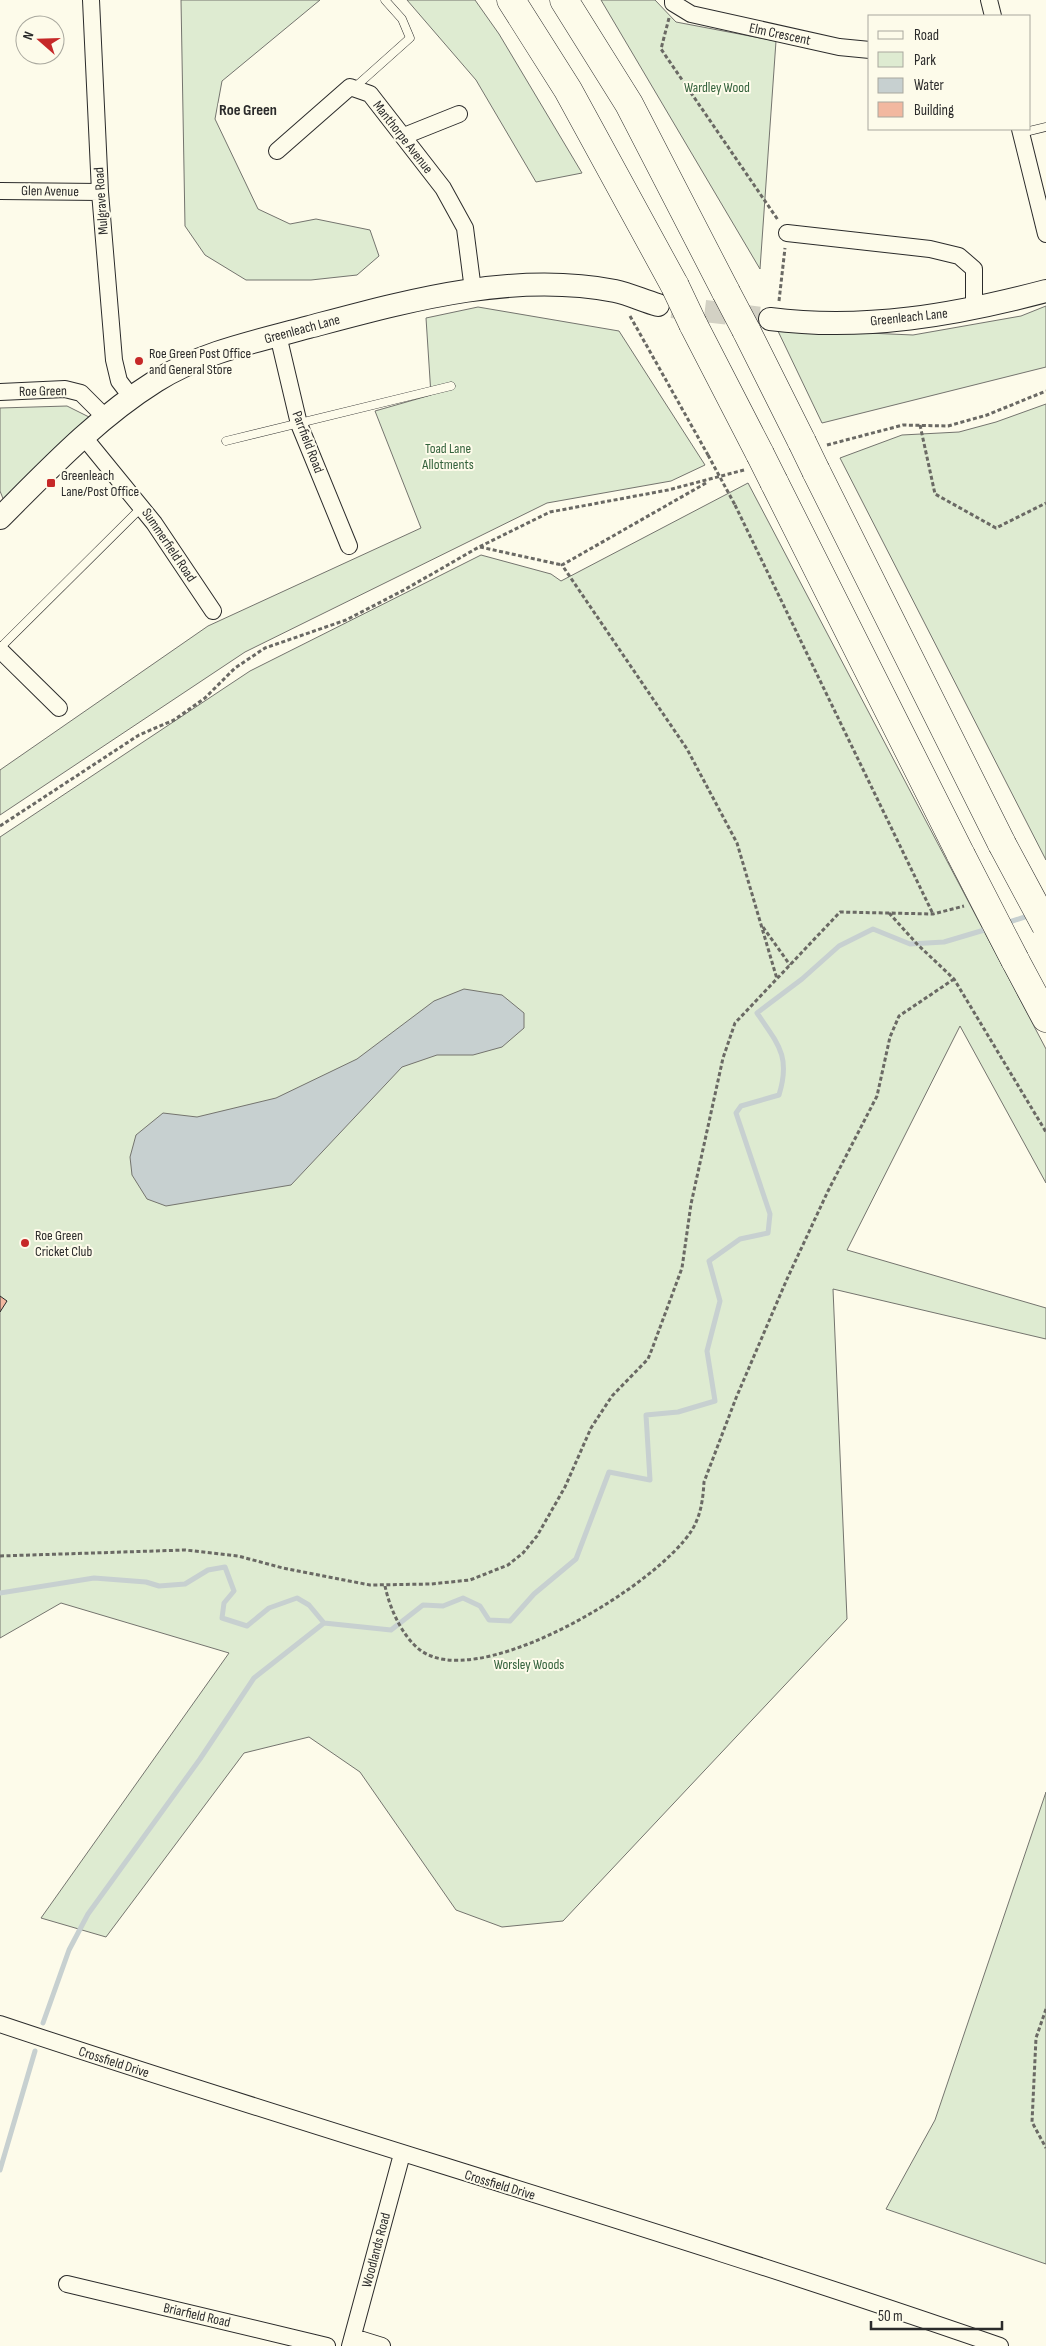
<svg xmlns="http://www.w3.org/2000/svg" width="1046" height="2346" font-family="'Sofia Sans Condensed',sans-serif">
  <style>
    .green { fill: #deebd1; stroke: #74746e }
    .water { fill: #c7d0d0; stroke: #74746e }
    .lines { fill: none; stroke-linecap: round; stroke-linejoin: round }
    .stream { stroke: #c7d0d0; stroke-width: 5 }
    .building { fill: #f2b8a0; stroke: #2b2b2b }
    .secondary-tunnel { stroke: #d3d1c4; stroke-width: 22; stroke-dasharray: 22 11; stroke-linecap: butt }
    .lane-casing { stroke: #2b2b2b; stroke-width: 9 }
    .street-casing { stroke: #2b2b2b; stroke-width: 18 }
    .secondary-casing { stroke: #2b2b2b; stroke-width: 24 }
    .highway-casing { stroke: #2b2b2b; stroke-width: 29 }
    .path { stroke: #6a6964; stroke-width: 3; stroke-dasharray: 4 2.5; stroke-linecap: butt }
    .lane { stroke: #fdfbea; stroke-width: 8 }
    .street { stroke: #fdfbea; stroke-width: 16 }
    .secondary { stroke: #fdfbea; stroke-width: 22 }
    .highway { stroke: #fdfbea; stroke-width: 28 }
    .highway-bridge-casing { stroke: #2b2b2b; stroke-width: 29; stroke-linecap: butt }
    .path-bridge { stroke: #6a6964; stroke-width: 3; stroke-dasharray: 4 2.5; stroke-linecap: butt }
    .highway-bridge { stroke: #fdfbea; stroke-width: 28 }
    .poi-dot { fill: #c62828; stroke: #fdfbea; stroke-width: 2 }
    .labels { text-anchor: middle; dominant-baseline: central; stroke-width: 4; stroke-linejoin: round; paint-order: stroke }
    .street-label { font-size: 14px; fill: #2b2b2b; stroke: #fdfbea }
    .park-label { font-size: 14px; fill: #34623c; stroke: #fdfbea }
    .poi-label { font-size: 14px; fill: #2b2b2b; stroke: #fdfbea; text-anchor: start }
    .quarter-label { font-size: 16px; font-weight: bold; fill: #2b2b2b; stroke: #fdfbea }
  </style>
  <rect width="100%" height="100%" fill="#fdfbea"/>
  <path class="green" d="M181 0H320L222 81 215 119 258 209 290 224 316 219 370 230 379 256 357 275 311 280H246L205 255 185 226Z
    M407 0H475L499 34 582 173 536 182 476 80Z
    M601 0H655L676 22 776 41 760 269Z
    M1046 306V367L822 423 777 329 913 335 1021 316Z
    M478 307 619 331 705 465 671 481 547 503 245 652 0 815V770L208 626 421 528 375 411 431 395 426 318Z
    M1046 404V860L840 458 902 435 959 432 996 422Z
    M67 406 91 418 4 501 0 491V408Z
    M748 483 1046 1049V1183L960 1026 847 1250 1046 1308V1339L833 1289 847 1619 563 1921 502 1927 456 1910 360 1772 309 1737 244 1753 106 1937 41 1918 229 1653 61 1603 0 1638V837L250 671 481 555 551 574 561 581Z
    M1046 1792V2264L886 2209 935 2120Z"/>
  <path class="water" d="M464 989 502 995 524 1013V1028L502 1047 473 1055H437L402 1067 291 1185 166 1206 147 1199 132 1175 130 1157 136 1135 163 1113 197 1117 276 1098 357 1059 434 1001Z"/>
  <g class="lines">
    <path class="stream" d="M1006 923 1031 915
      M0 1593 94 1578 146 1582 159 1586 185 1584 208 1570 225 1567 234 1591 224 1603 222 1618 247 1626 269 1608 297 1598 309 1605 324 1623 391 1630 423 1605 443 1606 463 1598 480 1606 489 1620 510 1621 534 1594 576 1559 609 1472 650 1480 646 1415 678 1412 715 1401 707 1351 720 1301 709 1261 740 1239 768 1233 770 1214 736 1113 741 1106 779 1095C791 1056 778 1044 757 1013L802 979 839 946 873 929 910 944 944 942 991 928
      M43 2023 69 1950 88 1914 200 1759 254 1678 324 1623
      M0 2170 35 2051"/>
  </g>
  <path class="building" d="M0 1296 7 1301 0 1312Z"/>
  <g class="lines">
    <path class="secondary-tunnel" d="M672 307 770 319"/>
    <defs>
      <path id="lane" d="M354 88 410 38 402 19 385 0
        M1021 133 1046 127
        M226 441 451 386
        M0 648 142 507"/>
      <path id="street" d="M91 0 100 192 114 360 119 381 132 398
        M673 0V3L691 14 839 47 870 50
        M989 0 993 16
        M1020 129 1046 234
        M404 136 459 114
        M277 151 350 87 370 94 443 188 465 228 473 290
        M0 191 100 192
        M787 233 930 249 959 256 974 269V310
        M278 335 299 424 349 546
        M0 392 65 389 81 393 106 418
        M83 436 154 523 213 611
        M0 650 59 708
        M0 2024C332 2135 669 2231 1000 2346
        M67 2284 327 2346
        M353 2337 382 2346
        M350 2346 402 2154"/>
      <path id="secondary" d="M770 319C865 331 955 315 1046 291
        M0 518C49 469 97 418 156 381 202 352 258 341 309 327 407 301 512 271 615 291 629 294 644 301 658 305"/>
      <path id="highway" d="M511 0 568 90 675 286
        M564 0 629 104 726 292
        M693 324 760 454
        M746 330 802 442
        M816 471 1002 844
        M774 482 961 855
        M1015 960 1046 1018"/>
    </defs>
    <use href="#lane" class="lane-casing"/>
    <use href="#street" class="street-casing"/>
    <use href="#secondary" class="secondary-casing"/>
    <use href="#highway" class="highway-casing"/>
    <path class="path" d="M669 18 661 49 778 220
      M779 301 785 248
      M630 316 708 455
      M920 425 935 494 996 528 1046 503
      M827 445 903 425 948 426 987 415 1046 391
      M706 483 562 565 687 749 737 843 777 979
      M735 505 933 914
      M480 547 562 565
      M0 826 139 735 174 720 205 698 235 668 265 648 346 620 404 590 479 547 550 512 668 490 744 470
      M889 913 917 944 954 979 1046 1132
      M763 927 790 965
      M0 1556 185 1550 238 1556 283 1568 370 1585 431 1584 470 1580 508 1565 523 1553 537 1536 565 1487 591 1428 612 1396 648 1359 652 1349 682 1268 691 1204 723 1058 735 1023 840 912 933 914 964 906
      M385 1586C390 1610 406 1647 431 1656 496 1682 657 1585 692 1530 701 1515 703 1499 704 1482L736 1398 787 1279 828 1191 877 1096 890 1037 899 1016 954 979
      M1046 2009 1036 2038 1032 2122 1046 2148"/>
    <use href="#lane" class="lane"/>
    <use href="#street" class="street"/>
    <use href="#secondary" class="secondary"/>
    <use href="#highway" class="highway"/>
    <defs>
      <path id="highway-bridge" d="M675 286 693 324
        M726 292 746 330
        M802 442 816 471
        M760 454 774 482
        M1002 844 1046 926
        M961 855 1015 960"/>
    </defs>
    <use href="#highway-bridge" class="highway-bridge-casing"/>
    <path class="path-bridge" d="M708 455 735 505"/>
    <use href="#highway-bridge" class="highway-bridge"/>
  </g>
  <g class="poi-dot">
    <circle cx="139" cy="361" r="5"/>
    <rect x="46" y="478" width="10" height="10" rx="2.5"/>
    <circle cx="25" cy="1243" r="5"/>
  </g>
  <g class="labels">
    <g class="street-label">
      <text transform="translate(780 34) rotate(12)">Elm Crescent</text>
      <text transform="translate(403 137) rotate(52)">Manthorpe Avenue</text>
      <text transform="translate(50 191) rotate(1)">Glen Avenue</text>
      <text transform="translate(101 201) rotate(-94)">Mulgrave Road</text>
      <text transform="translate(909 317) rotate(-6)">Greenleach Lane</text>
      <text transform="translate(302 329) rotate(-15)">Greenleach Lane</text>
      <text transform="translate(43 391) rotate(-1)">Roe Green</text>
      <text transform="translate(308 442) rotate(69)">Parrfield Road</text>
      <text transform="translate(169 545) rotate(56)">Summerfield Road</text>
      <text transform="translate(114 2062) rotate(18)">Crossfield Drive</text>
      <text transform="translate(500 2185) rotate(17)">Crossfield Drive</text>
      <text transform="translate(376 2250) rotate(-75)">Woodlands Road</text>
      <text transform="translate(197 2315) rotate(13)">Briarfield Road</text>
    </g>
    <g class="park-label">
      <text x="717" y="87">Wardley Wood</text>
      <text x="448" y="448">Toad Lane<tspan x="448" dy="16">Allotments</tspan></text>
      <text x="529" y="1664">Worsley Woods</text>
    </g>
    <g class="poi-label">
      <text x="149" y="353">Roe Green Post Office<tspan x="149" dy="16">and General Store</tspan></text>
      <text x="61" y="475">Greenleach<tspan x="61" dy="16">Lane/Post Office</tspan></text>
      <text x="35" y="1235">Roe Green<tspan x="35" dy="16">Cricket Club</tspan></text>
    </g>
    <g class="quarter-label">
      <text x="248" y="110">Roe Green</text>
    </g>
  </g>
  <rect x="868" y="15" width="162" height="115" fill="#fdfbea" stroke="#a9a89e"/>
  <rect x="878" y="31" width="25" height="8" fill="#fdfbea" stroke="#a9a89e"/>
  <text x="914" y="40" font-size="15" fill="#2b2b2b">Road</text>
  <rect x="878" y="52" width="25" height="15" fill="#deebd1" stroke="#a9a89e"/>
  <text x="914" y="65" font-size="15" fill="#2b2b2b">Park</text>
  <rect x="878" y="78" width="25" height="15" fill="#c7d0d0" stroke="#a9a89e"/>
  <text x="914" y="90" font-size="15" fill="#2b2b2b">Water</text>
  <rect x="878" y="102" width="25" height="15" fill="#f2b8a0" stroke="#a9a89e"/>
  <text x="914" y="115" font-size="15" fill="#2b2b2b">Building</text>
  <g transform="translate(40 40) rotate(290)"><circle r="24" fill="#fdfbea" stroke="#a9a89e"/>
  <path d="M0-4L9 19L0 12L-9 19Z" fill="#c62828"/>
  <text y="-8" font-size="14" font-weight="bold" text-anchor="middle" fill="#2b2b2b">N</text>
  </g>
  <path d="M871 2321v8h131v-8" fill="none" stroke="#2b2b2b" stroke-width="2.5"/>
  <text x="878" y="2321" font-size="15" fill="#2b2b2b" stroke="#fdfbea" stroke-width="4" paint-order="stroke">50 m</text>
</svg>
